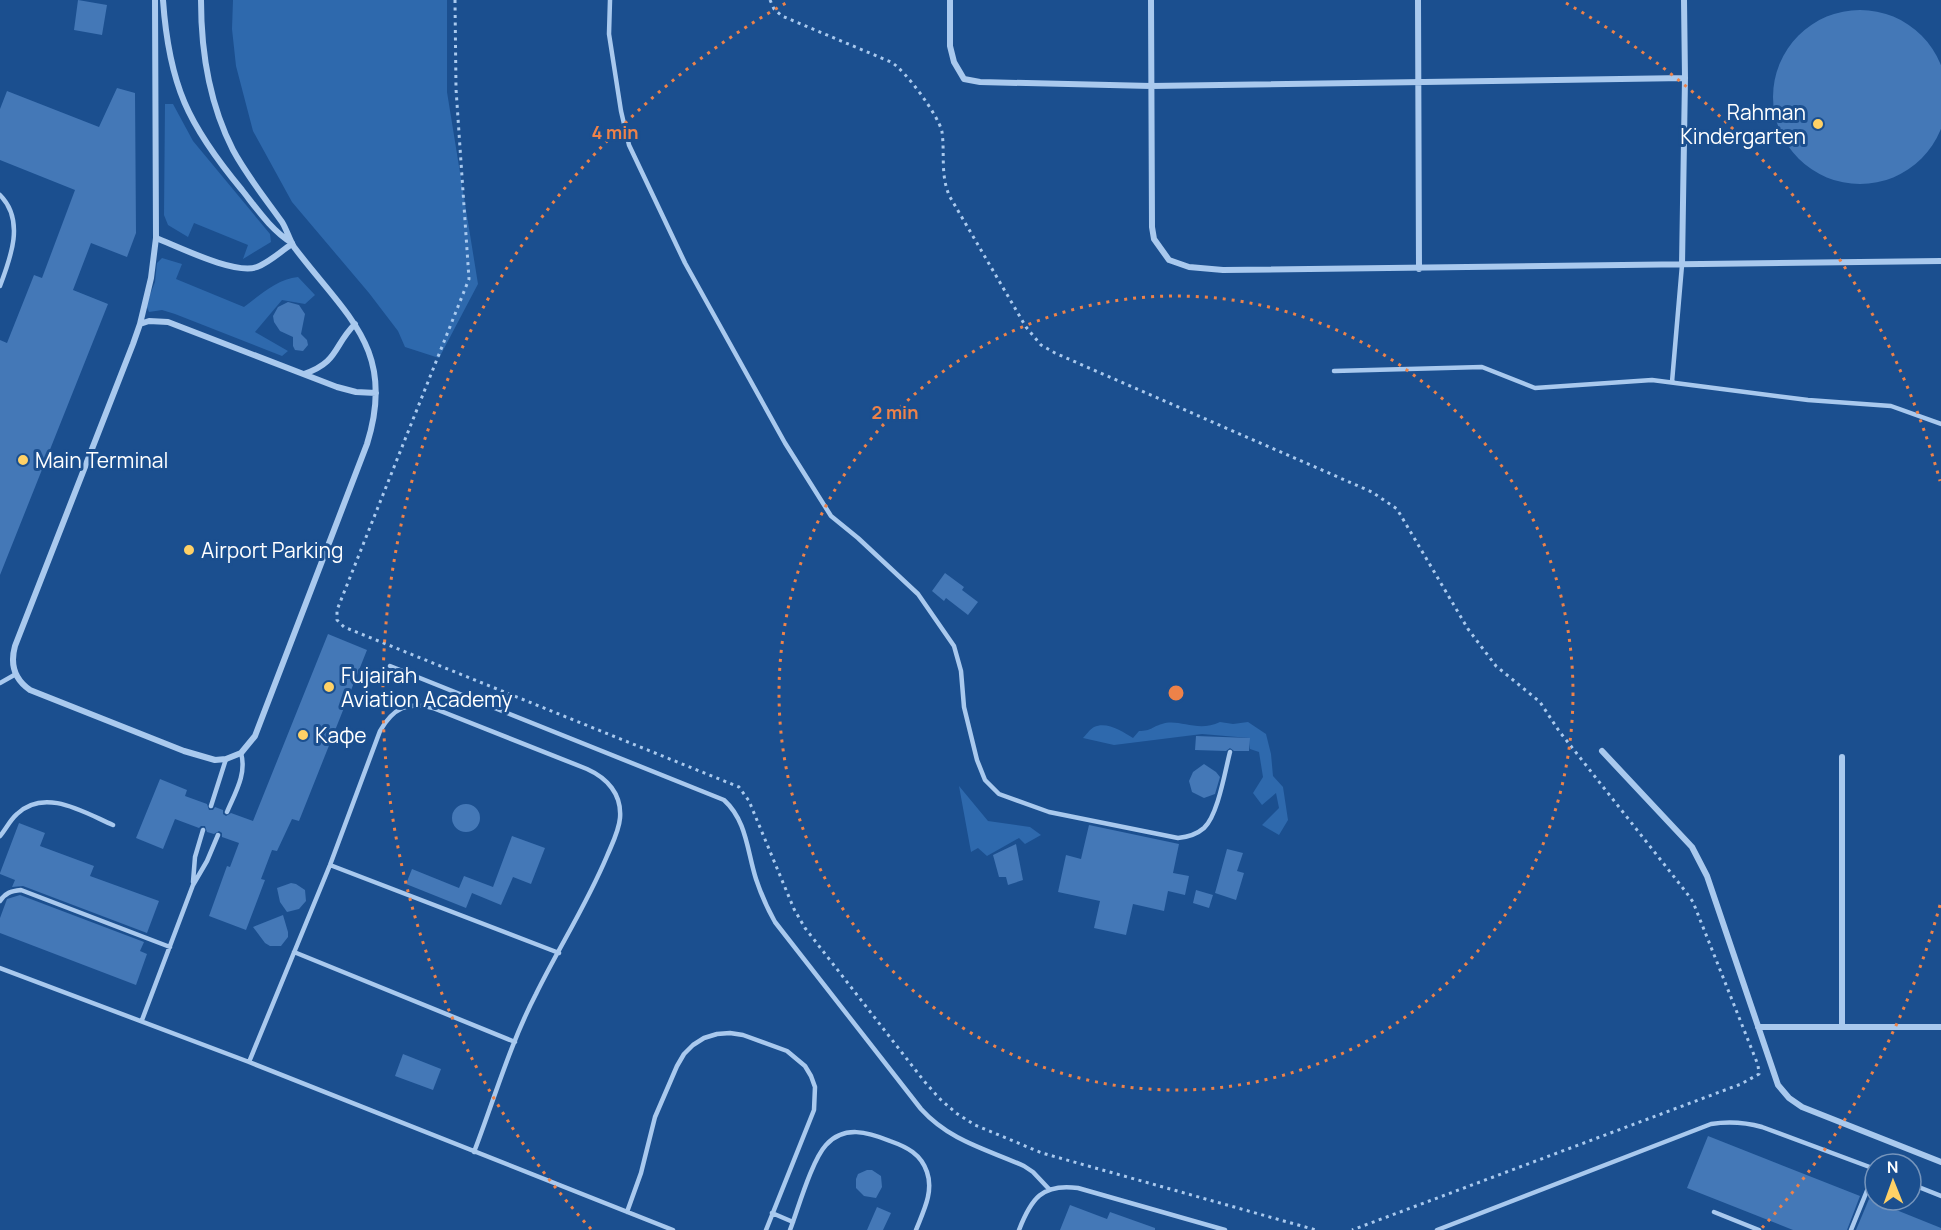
<svg xmlns="http://www.w3.org/2000/svg" width="1941" height="1230" font-family="Manrope,sans-serif">
  <style>
    .green { fill: #2e69ad }
    .building { fill: #4478b7 }
    .lines { fill: none; stroke-linecap: round; stroke-linejoin: round }
    .path { stroke: #a9c9ee; stroke-width: 3; stroke-dasharray: 3 4.5; stroke-linecap: butt }
    .service { stroke: #a9c9ee; stroke-width: 4.5 }
    .minor { stroke: #a9c9ee; stroke-width: 6 }
    .ring { fill: none; stroke: #ee8249; stroke-width: 3; stroke-dasharray: 3 6 }
    .poi-dot { fill: #ffd166; stroke: #1b4f8f; stroke-width: 2 }
    .labels { text-anchor: middle; dominant-baseline: central; stroke-width: 6; stroke-linejoin: round; paint-order: stroke }
    .poi-label { font-size: 21px; fill: #fff; stroke: #1b4f8f; text-anchor: start }
    .centre { fill: #ee8249; stroke: #1b4f8f; stroke-width: 3 }
    .ring-label { font-size: 18px; text-anchor: middle; font-weight: bold; fill: #ee8249; stroke: #1b4f8f; stroke-width: 6; stroke-linejoin: round; paint-order: stroke }
  </style>
  <rect width="100%" height="100%" fill="#1b4f8f"/>
  <path class="green" d="M233 0H447V92L478 284 439 358 405 347 398 331 369 293 292 202 253 131 236 66 232 29Z
    M165 104H173L193 141 270 234 271 242 243 259 248 245 194 223 188 237 168 225 164 215Z
    M162 258 182 264 176 279 244 307C260 295 277 279 298 277L315 295 305 304 282 300 255 332 288 351 282 356 175 314 162 310 149 312 146 305 155 282 157 263Z
    M1220 722 1233 724 1248 722 1266 734 1271 754 1273 776 1283 787 1288 820 1279 835 1262 825 1279 808 1276 793 1262 805 1253 793 1263 777 1259 752 1250 749 1249 738 1202 734 1114 745 1083 738C1086 735 1090 729 1094 727 1107 721 1123 732 1133 738L1139 731C1152 731 1151 727 1162 724 1179 718 1197 733 1220 722Z
    M959 786 988 821 1030 827 1041 835 1025 844 1019 838 987 856 978 848 971 852Z"/>
  <path class="building" d="M78 0 107 5 102 35 74 30Z
    M1773 97a87 87 0 1 1 174 0a87 87 0 1 1-174 0Z
    M117 88 135 93 136 233 127 257 91 243 73 290 108 304 0 575V340L7 343 34 275 42 278 75 190 0 160V109L7 91 99 127Z
    M288 302 299 305 305 314 301 334 307 340 308 345 303 351 295 350 293 346V337L280 331 274 322 273 316 278 307Z
    M945 573 964 587 962 590 978 602 968 615 946 598 944 601 932 591Z
    M328 634 367 650 299 821 292 819 277 851 272 850 261 879 265 880 246 930 209 916 227 866 230 867 239 843 222 837V833L219 831 214 834 207 832 205 826H201L199 828 175 819 163 849 136 838 160 779 187 790 185 796 207 804 209 810H213L215 807 223 810V814L226 816 231 813 253 821Z
    M1196 736 1250 738 1249 751H1234L1230 748 1226 751 1195 750Z
    M1204 764 1216 772 1220 777 1215 794 1204 798 1192 792 1189 781 1193 772Z
    M452 818a14 14 0 1 1 28 0a14 14 0 1 1-28 0Z
    M19 823 45 833 40 846 94 866 90 876 159 901 147 933 23 886 12 887 15 880 0 874V873Z
    M1089 825 1179 844 1173 873 1189 876 1185 895 1168 891 1164 911 1133 904 1126 935 1094 928 1100 901 1058 892 1066 855 1081 859Z
    M512 836 545 848 531 884 513 877 501 905 472 893 466 908 406 884 412 869 459 888 464 876 493 887Z
    M1016 844 1023 880 1008 885 1006 877H999L993 855Z
    M1227 849 1243 853 1237 871 1244 873 1236 900 1215 893Z
    M291 883 296 884 305 890 306 901 299 909 287 912 280 902 277 888Z
    M1196 890 1213 895 1209 908 1193 903Z
    M20 895 144 942 140 951 147 954 136 985 0 933V918L7 899Z
    M283 915 288 932V937L281 946H270L265 943 253 927Z
    M403 1054 441 1069 433 1090 395 1076Z
    M1708 1136 1860 1196 1847 1230H1793L1687 1188Z
    M867 1170H872L881 1176 882 1187 876 1198 864 1196 856 1188V1179L858 1174Z
    M1869 1199 1941 1228V1230H1856Z
    M1070 1205 1107 1219 1110 1212 1155 1228V1230H1060Z
    M877 1207 891 1213 883 1230H867Z"/>
  <g class="lines">
    <path class="path" d="M455 0 456 89 469 279 337 610V620L344 627 739 787 749 801 794 909 805 928 924 1081 939 1098 956 1113 975 1125 1042 1153 1316 1230
      M770 0 774 9 782 16 891 62C905 70 939 116 942 132 945 154 940 176 950 197L1026 327 1041 345 1055 353 1372 492 1397 509 1468 629 1496 666 1540 702 1559 731 1686 892 1693 902 1758 1065 1759 1074 1741 1084 1352 1230"/>
    <path class="service" d="M610 0 609 34 621 111 629 145 685 263 785 443 831 516 858 538 918 594 954 646 961 671 964 707 977 760 985 780 999 794 1049 812 1178 838C1188 837 1196 835 1204 828 1218 815 1225 771 1230 752
      M0 195C25 220 11 257 0 286
      M1334 371 1482 367 1535 388 1652 380 1808 400 1891 406 1941 424
      M1672 382 1682 265
      M390 666 724 800C747 821 747 851 756 879 761 894 767 908 775 922L921 1109C950 1141 986 1149 1024 1166L1033 1172 1049 1189
      M0 683 16 674
      M211 806 226 759
      M227 812C235 793 247 774 241 753
      M0 836C6 829 10 820 17 814 45 787 85 813 113 825
      M330 865 559 953
      M193 882 195 857 203 830
      M0 901C5 893 11 891 21 890L170 947
      M294 952 515 1042
      M0 968 249 1062 673 1230
      M142 1020 193 885 207 861 218 835
      M249 1062 330 865 380 731C393 708 408 701 433 708L587 769C607 778 622 794 620 818 619 831 612 844 607 856 586 906 559 947 536 994 510 1044 494 1100 474 1152
      M1911 1184 1941 1196
      M627 1212 641 1173 655 1117 677 1066 684 1054 693 1045 704 1038 717 1034 730 1033 743 1035 787 1051 805 1066 811 1076 815 1087 814 1110 766 1230
      M1714 1212 1759 1230
      M772 1213 793 1222
      M790 1230C798 1209 812 1160 826 1145 844 1125 868 1132 890 1141 907 1147 921 1154 927 1172 934 1192 923 1212 916 1230
      M1019 1230C1031 1199 1042 1183 1078 1188L1225 1230
      M1437 1230 1711 1124C1730 1121 1744 1122 1762 1127L1875 1169
      M1851 1230 1875 1171"/>
    <path class="minor" d="M155 0 156 238 151 278 140 324 133 344 15 646C10 664 14 679 30 690L184 751 215 760 226 759 241 753 255 736 367 444C397 349 346 316 294 247 289 239 287 230 282 222 265 198 247 176 233 150 210 105 201 51 201 0
      M163 0C169 85 188 125 242 190 257 209 271 230 292 243
      M950 0V46L954 62 964 79 980 82 1151 86 1685 78
      M1151 0 1152 227 1154 239 1169 260 1189 267 1223 270 1941 261
      M1418 0 1419 269
      M156 238C179 247 235 275 257 267 270 262 281 251 292 244
      M1682 265 1685 78 1684 0
      M140 324 149 321 168 322 337 387 356 392 376 393
      M304 374C339 362 333 346 355 324
      M1602 751 1692 847 1707 876 1778 1085 1789 1098 1802 1107 1941 1162
      M1758 1027H1941
      M1842 1027V757"/>
  </g>
  <g class="ring">
    <circle cx="1176" cy="693" r="397"/>
    <path d="M1940 905A793 793 0 0 1 1761 1229M591 1229A793 793 0 0 1 786 3M1566 3A793 793 0 0 1 1940 481"/>
  </g>
  <g class="poi-dot">
    <circle cx="1818" cy="124" r="6"/>
    <circle cx="23" cy="460" r="6"/>
    <circle cx="189" cy="550" r="6"/>
    <circle cx="329" cy="687" r="6"/>
    <circle cx="303" cy="735" r="6"/>
  </g>
  <g class="labels">
    <g class="poi-label">
      <text x="1806" y="112" text-anchor="end">Rahman<tspan x="1806" dy="24">Kindergarten</tspan></text>
      <text x="35" y="460">Main Terminal</text>
      <text x="201" y="550">Airport Parking</text>
      <text x="341" y="675">Fujairah<tspan x="341" dy="24">Aviation Academy</tspan></text>
      <text x="315" y="735">Кафе</text>
    </g>
  </g>
  <circle cx="1176" cy="693" r="9" class="centre"/>
  <g class="ring-label">
    <text x="615" y="139">4 min</text>
    <text x="895" y="419">2 min</text>
  </g>
  <g transform="translate(1893 1182) rotate(359)"><circle r="28" fill="#1b4f8f" stroke="#7695bc" stroke-width="1.5"/>
  <path d="M0-4.5L10 22L0 15L-10 22Z" fill="#ffd166"/>
  <text y="-9" font-size="16" font-weight="bold" text-anchor="middle" fill="#ffffff">N</text>
  </g>
</svg>
